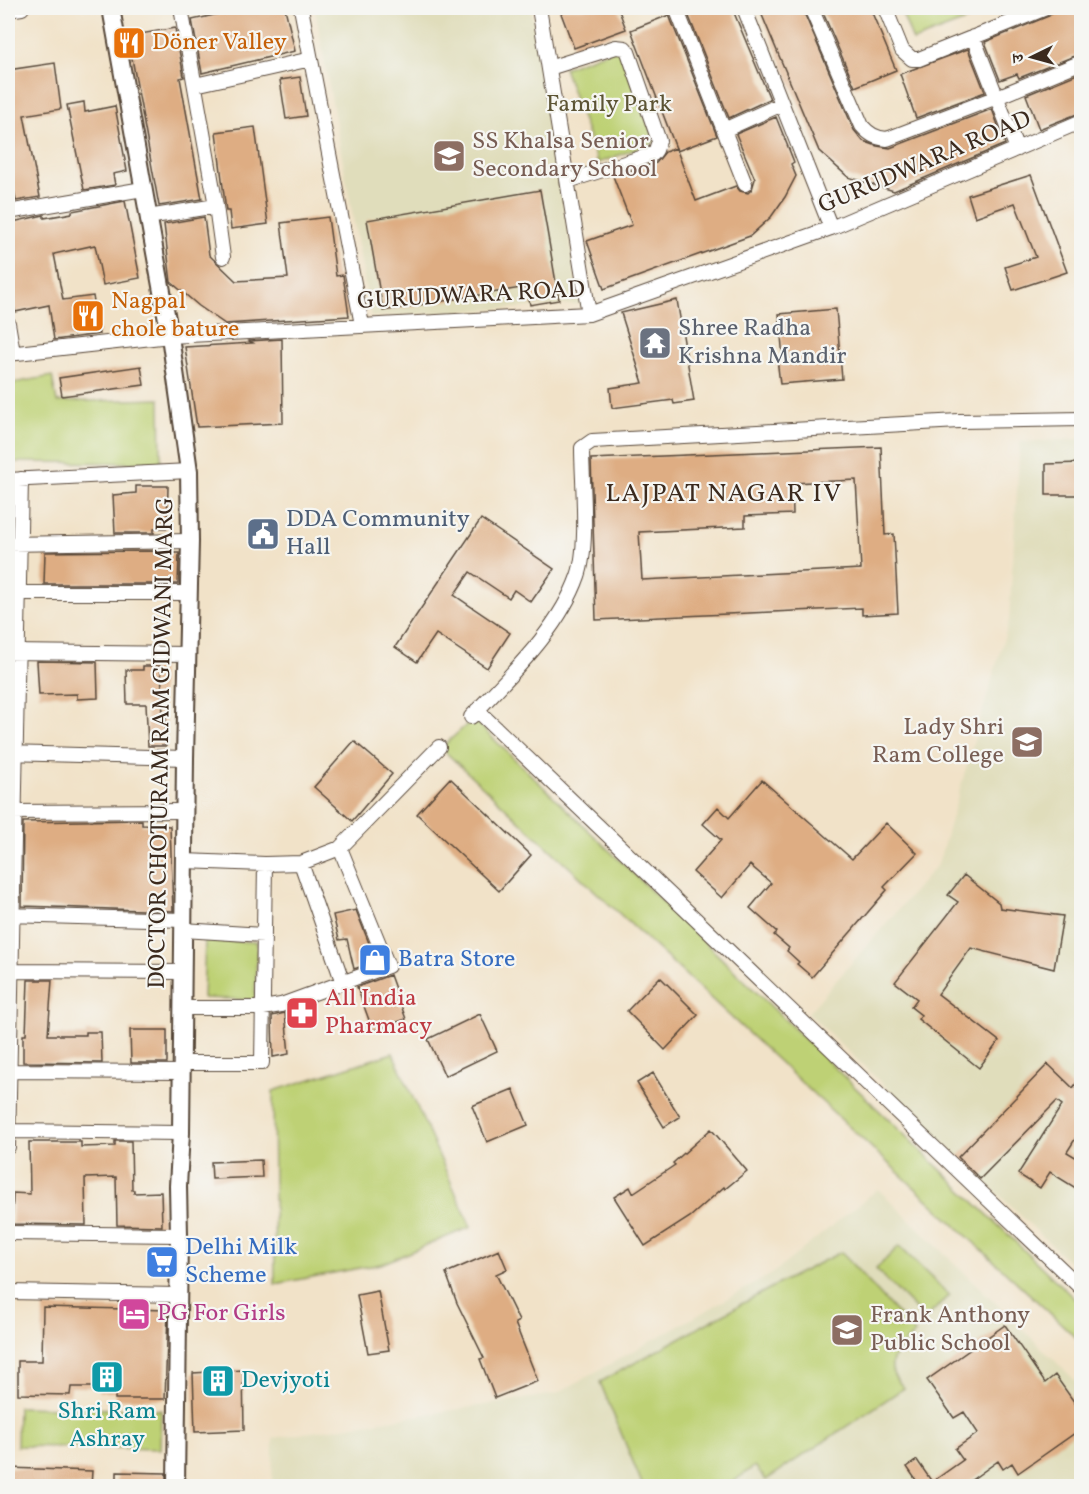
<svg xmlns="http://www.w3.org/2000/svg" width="1089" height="1494" font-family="Vollkorn,'Noto Serif Devanagari',serif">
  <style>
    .built { fill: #e0ddbb }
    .green { fill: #bed174; stroke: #7c7e49; stroke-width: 1.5 }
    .building { fill: #dead83; fill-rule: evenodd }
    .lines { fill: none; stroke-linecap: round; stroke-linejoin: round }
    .minor-casing { stroke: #564638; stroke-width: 16 }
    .tertiary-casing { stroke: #564638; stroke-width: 20 }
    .minor { stroke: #fff; stroke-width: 14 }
    .tertiary { stroke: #fff; stroke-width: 16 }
    .labels { text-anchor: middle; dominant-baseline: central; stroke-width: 4.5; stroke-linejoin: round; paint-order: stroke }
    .food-label { font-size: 24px; fill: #c56008; stroke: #f6f6f2; text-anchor: start }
    .park-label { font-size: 24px; fill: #5c5434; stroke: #f6f6f2 }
    .education-label { font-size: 24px; fill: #785e54; stroke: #f6f6f2; text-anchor: start }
    .street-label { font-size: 24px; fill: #3b2a1e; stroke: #f6f6f2 }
    .worship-label { font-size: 24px; fill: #5b616d; stroke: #f6f6f2; text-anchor: start }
    .service-label { font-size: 24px; fill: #4e5e75; stroke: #f6f6f2; text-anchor: start }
    .shop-label { font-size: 24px; fill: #366cbe; stroke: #f6f6f2; text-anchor: start }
    .health-label { font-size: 24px; fill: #be3a42; stroke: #f6f6f2; text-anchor: start }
    .hotel-label { font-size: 24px; fill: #b23c85; stroke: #f6f6f2; text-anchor: start }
    .culture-label { font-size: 24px; fill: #0d838f; stroke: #f6f6f2; text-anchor: start }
    .neighbourhood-label { font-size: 26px; letter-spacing: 1.5px; fill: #3b2a1e; stroke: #f6f6f2 }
  </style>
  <rect width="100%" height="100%" fill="#f6f6f2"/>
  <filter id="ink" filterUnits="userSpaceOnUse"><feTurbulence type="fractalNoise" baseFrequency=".0167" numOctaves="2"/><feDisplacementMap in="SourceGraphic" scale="12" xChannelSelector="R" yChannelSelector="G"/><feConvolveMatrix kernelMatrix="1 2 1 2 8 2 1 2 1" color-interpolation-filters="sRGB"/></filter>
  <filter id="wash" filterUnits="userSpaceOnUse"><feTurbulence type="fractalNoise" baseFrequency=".008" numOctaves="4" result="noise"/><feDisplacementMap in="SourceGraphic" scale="24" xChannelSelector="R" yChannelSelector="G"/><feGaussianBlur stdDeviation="1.35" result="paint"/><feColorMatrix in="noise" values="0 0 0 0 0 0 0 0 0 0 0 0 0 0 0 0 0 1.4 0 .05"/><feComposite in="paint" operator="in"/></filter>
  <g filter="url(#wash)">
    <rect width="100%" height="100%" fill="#f1e2c8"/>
    <path class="built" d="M315 8H531L580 304 371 317Z
      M1081 439V1273L808 1013 938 864 1009 621 1020 442Z
      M878 1189 1081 1386V1481L1075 1486H272L273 1438 556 1394 772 1274Z"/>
    <path class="green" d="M900 8H999L913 41Z
      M620 47 655 142 598 163 564 68Z
      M52 376 57 402 160 399 161 463 8 462V384Z
      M473 719 1081 1305V1342L441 748Z
      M205 940 257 942 255 1000 203 998Z
      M393 1053 471 1227 381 1264 275 1284 273 1091Z
      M899 1246 949 1295 925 1319 876 1269Z
      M841 1252 915 1333C905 1343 887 1356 893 1373 894 1378 901 1384 904 1388L766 1480 755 1466 727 1486H643L600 1382 778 1284Z
      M18 1407 161 1410 160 1449 17 1446Z"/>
    <g id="blocks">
      <path class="building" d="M245 8H285L295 51 202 73 192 20Z
        M559 8H618L626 29 574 48Z
        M690 8H732L770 99 729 118 686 9Z
        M759 8H802L854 130 863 141 877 146 890 148 992 109 1005 144 894 191 848 177 819 151Z
        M821 8H870L896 70 855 87Z
        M1062 8H1082V53L1019 78 1017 74 1000 80 985 42 1049 16 1054 10Z
        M669 15 717 136 677 151 631 30Z
        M175 28 184 77 180 78 202 199 159 206 128 36Z
        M968 49 985 92 916 118 900 74Z
        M55 63 61 109 24 115 40 197 16 201 12 179 8 180V70Z
        M1082 72V112L1039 129 1026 95Z
        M300 77 306 116 286 119 280 80Z
        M84 102 85 112 115 106 127 171 113 174 115 185 84 190 67 105Z
        M776 117 794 162 791 164 796 176 785 197 771 217 750 236 604 289 587 241 632 225 613 176 656 163 665 152 676 148 696 201 736 186 740 191 748 193 752 189 755 179 736 134Z
        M255 127 268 224 231 229 229 211H226L216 132Z
        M1031 175 1067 272 1013 290 1005 267 1036 257 1015 203 975 217 968 195Z
        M540 190 559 300 530 305 527 287 383 311 367 220Z
        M125 201 140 278 103 285 95 245 54 254 63 300 93 296 99 334 54 340 49 305 15 312 8 271V223L44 215V218L72 213V211Z
        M204 217 209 255 236 281 288 278 281 223 328 217 336 276 343 275 349 316 225 324 199 306 171 282 164 224Z
        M677 300 694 401 674 404 673 400 612 408 610 388 643 383 621 313Z
        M836 309 842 379 780 384 777 358H783L779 314Z
        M282 339 283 423 197 427 185 347 253 343 249 341Z
        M141 366 144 385 62 396 59 378Z
        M881 447 885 535 894 534 898 613 862 615V608L596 620 591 459ZM856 480 861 569 642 580 639 532 745 527V516L793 514 792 483Z
        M1082 463V495H1046V464Z
        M136 486H168L167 528H154V533H115L113 495 136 493Z
        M481 519 554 569 531 602 514 590 509 598 470 572 454 595 510 633 487 668 436 634 417 662 395 647Z
        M154 551V553H179L178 584H44L45 552Z
        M37 661 97 662 98 698 77 699V694L39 695Z
        M143 666H161L163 717H166V746H148L146 704H127L126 670H143Z
        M354 741 392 774 352 821 314 787Z
        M450 778 531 855 499 891 417 814Z
        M762 780 852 859 886 823 917 853 884 887 887 890 812 977 797 964 799 962 787 951 789 948 774 935 777 932 750 908 771 883 750 865 722 898 693 872 721 840 703 824 718 807 729 818Z
        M142 820V825L170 826 173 911 22 906 23 822Z
        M964 875 999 903 1000 908 1063 916 1054 969 971 948 938 994 999 1041 979 1068 918 1019 921 1015 911 1007 917 999 895 982 958 902 948 895Z
        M356 910 376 961 354 969 347 939 339 940 333 915Z
        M390 975 406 1019 373 1031 357 987Z
        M660 977 698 1015 665 1050 627 1011Z
        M28 980H52L48 1035H86V1032H101L102 1063 23 1062V1035H26Z
        M285 1013 289 1054 273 1057 272 1016Z
        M480 1014 497 1051 445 1076 428 1039Z
        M130 1030H167V1063H131Z
        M1048 1064 1073 1088 1082 1075V1128L1067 1152 1082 1161V1192L1050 1172 1040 1188 1018 1174 1062 1105 1057 1101 980 1179 958 1157Z
        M653 1073 680 1117 664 1127 637 1083Z
        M513 1089 528 1125 487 1142 472 1106Z
        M711 1129 747 1171 725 1189 724 1187 690 1217 645 1246 614 1197 630 1187 633 1193 675 1165 673 1163Z
        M115 1141H131L132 1190H134V1193L161 1192 162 1226 117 1225 116 1177 85 1178 86 1225 12 1224 13 1193 30 1194 29 1142H81V1147L115 1146Z
        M261 1160 262 1177 212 1179 211 1162Z
        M499 1250 507 1269 496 1274 519 1321 515 1323 538 1381 495 1398 480 1359 484 1358 457 1303 446 1273Z
        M378 1291 389 1350 368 1353 357 1295Z
        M43 1307 168 1310 165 1399H115V1392H99V1387H71L70 1395 18 1394V1361H42Z
        M1005 1325 1045 1383 1055 1375 1082 1413V1428L1018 1473 1012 1463 1003 1469 998 1461 963 1486H920L907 1467 917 1460 932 1482 963 1460 955 1449 978 1433 964 1412 954 1418 927 1380Z
        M243 1370 244 1430 195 1432 193 1373Z
        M9 1468 92 1471 91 1486H8Z
        M117 1472 166 1473V1486H117Z"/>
    </g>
  </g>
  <g filter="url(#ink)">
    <use href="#blocks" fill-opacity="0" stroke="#564638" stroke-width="1.5"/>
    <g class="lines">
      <defs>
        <path id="minor" d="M181 8 216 206 223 257
          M301 8 362 325
          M539 8 589 314
          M676 8 745 184
          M744 8 831 228
          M811 8 862 126C869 134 875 138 887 139L997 97 1082 62
          M885 8 902 50 912 59H919L1046 8
          M8 10 22 8
          M973 37 1017 149
          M549 68 616 47 625 48 628 52 659 141 656 150 653 154 568 181
          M195 85 311 59
          M724 130 782 104
          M8 212 143 189
          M148 217 216 206
          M8 323 13 353
          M8 354 170 336 589 314 831 228 1082 121
          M8 480 189 471
          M8 544 190 541
          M8 593H189
          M8 652 187 654
          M477 710 1082 1289
          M471 717C509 676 559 630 578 576 589 545 582 482 582 448L592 441 959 421 1082 419
          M8 753 185 758
          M8 812 185 811
          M184 861 265 864 301 863 340 848 439 747
          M301 863 343 983
          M8 915 183 920
          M183 930 264 935
          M8 971 183 972
          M182 1008H263L281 1005 388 966 340 848
          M181 1063H262L265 864
          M8 1071 181 1072
          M8 1131 181 1133
          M8 1147 21 479
          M8 1233 179 1235
          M8 1292 179 1295"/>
        <path id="tertiary" d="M111 8 170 336 189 471 190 541 185 758 181 1133 178 1186 179 1235 176 1486"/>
      </defs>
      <use href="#minor" class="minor-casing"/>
      <use href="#tertiary" class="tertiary-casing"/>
      <use href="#minor" class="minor"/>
      <use href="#tertiary" class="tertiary"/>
    </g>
  </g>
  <defs>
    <symbol id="restaurant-square" viewBox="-11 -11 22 22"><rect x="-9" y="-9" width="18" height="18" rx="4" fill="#e8710a" stroke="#f6f6f2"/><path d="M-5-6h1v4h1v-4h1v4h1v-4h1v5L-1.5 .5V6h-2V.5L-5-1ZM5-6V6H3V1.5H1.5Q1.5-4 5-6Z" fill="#fff"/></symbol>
    <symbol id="school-square" viewBox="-11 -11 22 22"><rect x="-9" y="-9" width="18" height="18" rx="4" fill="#8d6e63" stroke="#f6f6f2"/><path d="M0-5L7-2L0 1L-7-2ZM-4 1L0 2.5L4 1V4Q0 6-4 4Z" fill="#fff"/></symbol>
    <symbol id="temple-square" viewBox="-11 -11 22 22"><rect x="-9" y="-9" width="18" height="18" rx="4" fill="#6b7280" stroke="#f6f6f2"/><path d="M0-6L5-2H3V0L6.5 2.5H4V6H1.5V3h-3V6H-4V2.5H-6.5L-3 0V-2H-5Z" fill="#fff"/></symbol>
    <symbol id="civic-square" viewBox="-11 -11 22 22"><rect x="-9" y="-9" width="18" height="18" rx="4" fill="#5c6f8a" stroke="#f6f6f2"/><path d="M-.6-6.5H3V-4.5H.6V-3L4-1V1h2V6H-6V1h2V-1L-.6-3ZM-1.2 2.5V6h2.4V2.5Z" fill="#fff"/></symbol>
    <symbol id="university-square" viewBox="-11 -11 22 22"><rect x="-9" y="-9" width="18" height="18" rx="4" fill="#8d6e63" stroke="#f6f6f2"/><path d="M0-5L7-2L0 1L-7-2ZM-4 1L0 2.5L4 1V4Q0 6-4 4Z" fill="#fff"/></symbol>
    <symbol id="shop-square" viewBox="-11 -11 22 22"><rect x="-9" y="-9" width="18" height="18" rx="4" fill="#3f7fe0" stroke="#f6f6f2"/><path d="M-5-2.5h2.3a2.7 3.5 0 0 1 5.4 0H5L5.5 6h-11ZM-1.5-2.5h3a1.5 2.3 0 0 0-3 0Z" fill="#fff"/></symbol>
    <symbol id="pharmacy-square" viewBox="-11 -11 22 22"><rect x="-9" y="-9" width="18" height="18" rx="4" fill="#e0444e" stroke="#f6f6f2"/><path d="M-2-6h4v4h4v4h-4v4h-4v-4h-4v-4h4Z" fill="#fff"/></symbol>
    <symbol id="supermarket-square" viewBox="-11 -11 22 22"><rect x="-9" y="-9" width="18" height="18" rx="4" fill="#3f7fe0" stroke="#f6f6f2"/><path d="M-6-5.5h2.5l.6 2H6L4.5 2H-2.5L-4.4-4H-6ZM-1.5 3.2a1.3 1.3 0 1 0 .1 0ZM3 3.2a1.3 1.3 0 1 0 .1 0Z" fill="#fff"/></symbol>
    <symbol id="hotel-square" viewBox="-11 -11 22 22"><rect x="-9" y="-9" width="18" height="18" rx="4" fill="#d1479c" stroke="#f6f6f2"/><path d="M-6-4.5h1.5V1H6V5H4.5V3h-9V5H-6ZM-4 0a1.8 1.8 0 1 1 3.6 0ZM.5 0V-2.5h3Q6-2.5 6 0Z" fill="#fff"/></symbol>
    <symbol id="building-square" viewBox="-11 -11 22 22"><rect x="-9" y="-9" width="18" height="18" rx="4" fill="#0f9aa8" stroke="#f6f6f2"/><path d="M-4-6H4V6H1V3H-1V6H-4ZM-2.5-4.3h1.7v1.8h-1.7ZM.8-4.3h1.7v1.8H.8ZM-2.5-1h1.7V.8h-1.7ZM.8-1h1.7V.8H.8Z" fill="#fff"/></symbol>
  </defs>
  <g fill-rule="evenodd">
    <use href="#restaurant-square" x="110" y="24" width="38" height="38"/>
    <use href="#school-square" x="430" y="137" width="38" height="38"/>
    <use href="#restaurant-square" x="69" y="297" width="38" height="38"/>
    <use href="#temple-square" x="636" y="324" width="38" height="38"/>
    <use href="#civic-square" x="244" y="515" width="38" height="38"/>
    <use href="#university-square" x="1008" y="723" width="38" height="38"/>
    <use href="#shop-square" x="356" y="941" width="38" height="38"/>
    <use href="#pharmacy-square" x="283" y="994" width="38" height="38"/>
    <use href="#supermarket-square" x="143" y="1243" width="38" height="38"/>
    <use href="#hotel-square" x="115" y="1295" width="38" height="38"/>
    <use href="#school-square" x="828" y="1311" width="38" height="38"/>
    <use href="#building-square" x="88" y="1358" width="38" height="38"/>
    <use href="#building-square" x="199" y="1362" width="38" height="38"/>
  </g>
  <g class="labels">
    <g class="food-label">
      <text x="152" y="43">Döner Valley</text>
      <text x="111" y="302">Nagpal<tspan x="111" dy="28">chole bature</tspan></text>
    </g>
    <g class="park-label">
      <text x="609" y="105">Family Park</text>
    </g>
    <g class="education-label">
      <text x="472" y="142">SS Khalsa Senior<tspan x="472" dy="28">Secondary School</tspan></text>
      <text x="1004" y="728" text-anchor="end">Lady Shri<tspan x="1004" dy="28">Ram College</tspan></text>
      <text x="870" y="1316">Frank Anthony<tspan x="870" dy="28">Public School</tspan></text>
    </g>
    <g class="street-label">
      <text transform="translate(925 163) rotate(-23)">GURUDWARA ROAD</text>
      <text transform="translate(471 296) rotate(-3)">GURUDWARA ROAD</text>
      <text transform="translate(162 743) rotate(-89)">DOCTOR CHOTURAM RAM GIDWANI MARG</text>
    </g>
    <g class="worship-label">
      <text x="678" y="329">Shree Radha<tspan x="678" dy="28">Krishna Mandir</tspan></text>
    </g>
    <g class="service-label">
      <text x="286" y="520">DDA Community<tspan x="286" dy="28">Hall</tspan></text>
    </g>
    <g class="shop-label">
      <text x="398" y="960">Batra Store</text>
      <text x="185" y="1248">Delhi Milk<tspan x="185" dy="28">Scheme</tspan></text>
    </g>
    <g class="health-label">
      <text x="325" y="999">All India<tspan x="325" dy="28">Pharmacy</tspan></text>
    </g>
    <g class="hotel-label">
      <text x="157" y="1314">PG For Girls</text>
    </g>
    <g class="culture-label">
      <text x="241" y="1381">Devjyoti</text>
      <text x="107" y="1412" text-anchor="middle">Shri Ram<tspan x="107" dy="28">Ashray</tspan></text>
    </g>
    <g class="neighbourhood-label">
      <text x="724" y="494">LAJPAT NAGAR IV</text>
    </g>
  </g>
  <rect width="1089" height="1494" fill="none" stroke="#f6f6f2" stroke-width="30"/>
  <g transform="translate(1032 57) rotate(265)" stroke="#f6f6f2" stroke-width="4.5" paint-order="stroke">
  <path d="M0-4.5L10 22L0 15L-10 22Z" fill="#3b2a1e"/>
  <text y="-9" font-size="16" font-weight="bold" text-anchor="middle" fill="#3b2a1e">उ</text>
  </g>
</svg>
